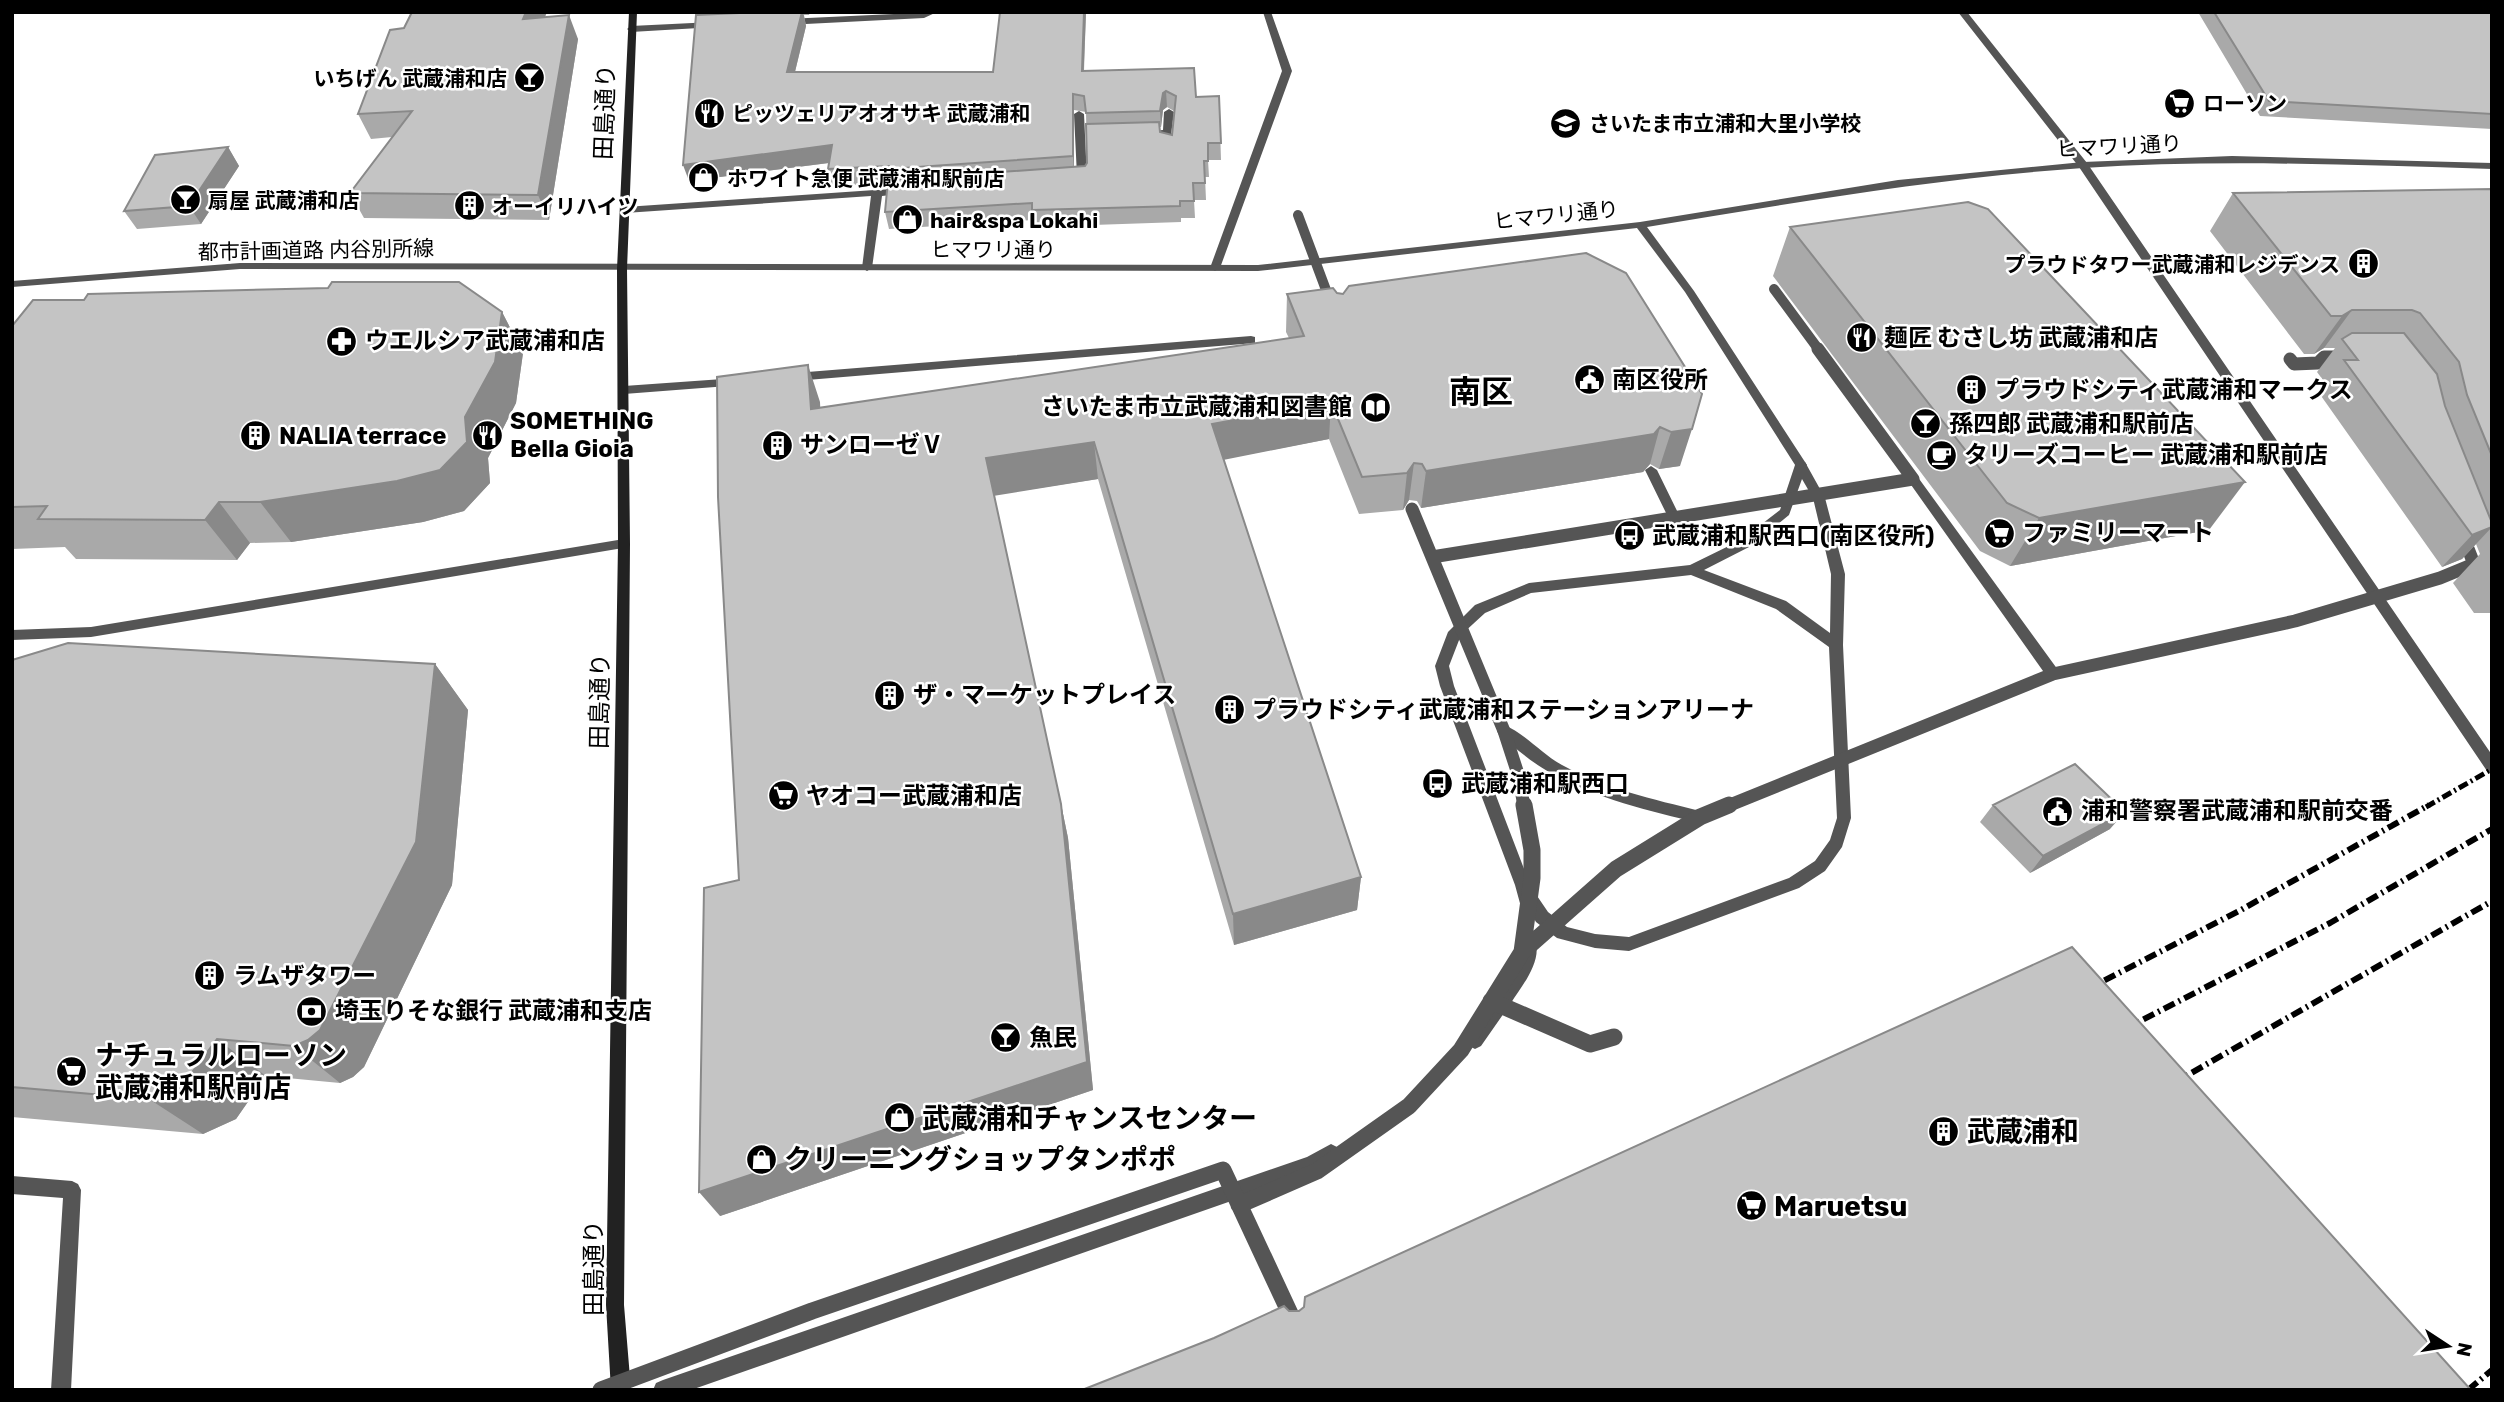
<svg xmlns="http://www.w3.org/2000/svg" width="2504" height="1402" font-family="Rubik,'Noto Sans JP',sans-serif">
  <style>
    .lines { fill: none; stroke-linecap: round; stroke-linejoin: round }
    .service { fill: #555; fill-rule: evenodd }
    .pedestrian { fill: #555; fill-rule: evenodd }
    .minor { fill: #555; fill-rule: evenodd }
    .tertiary { fill: #555; fill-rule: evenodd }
    .secondary { fill: #222; fill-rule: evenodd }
    .rail-far1 { stroke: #000; stroke-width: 5; stroke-dasharray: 10 3.5 2 3.5; stroke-linecap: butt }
    .rail { stroke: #000; stroke-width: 6; stroke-dasharray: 12 4.5 2 4.5; stroke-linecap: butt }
    .pedestrian-bridge-far2 { stroke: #555; stroke-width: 10 }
    .pedestrian-bridge-far1 { stroke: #555; stroke-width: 13 }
    .pedestrian-bridge { stroke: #555; stroke-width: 17 }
    .wall { fill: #a9a9a9; fill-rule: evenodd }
    .shaded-wall { fill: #898989 }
    .building { fill: #c4c4c4; stroke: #898989; stroke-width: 2 }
    .labels { text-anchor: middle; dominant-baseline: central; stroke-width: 5; stroke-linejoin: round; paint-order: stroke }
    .far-poi-label { font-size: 21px; font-weight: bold; fill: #000; stroke: #fff; text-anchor: start }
    .far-street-label { font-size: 21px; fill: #000; stroke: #fff }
    .street-label { font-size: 24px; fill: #000; stroke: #fff }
    .poi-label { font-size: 24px; font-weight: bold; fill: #000; stroke: #fff; text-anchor: start }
    .near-poi-label { font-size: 28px; font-weight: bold; fill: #000; stroke: #fff; text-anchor: start }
    .district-label { font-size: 32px; font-weight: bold; fill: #000; stroke: #fff }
  </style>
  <rect width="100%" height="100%" fill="#fff"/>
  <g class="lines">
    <path class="service" d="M937 12 924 18 786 25 782 22 786 19Z
      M713 22 716 23V27L631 32 627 29 631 26Z
      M1169 109 1174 112 1171 135 1142 136V132L1163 130 1164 112Z
      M1079 111 1084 114 1087 178 1077 182 1072 179 1077 176 1074 114Z
      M904 188 908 189V193L882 196 872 268 867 271 862 268 871 196 625 213 620 210 625 207Z
      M1801 461 1805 462 1825 498 1845 574 1843 645 1851 818 1842 847 1825 871 1799 888 1629 951 1595 948 1557 938 1536 922 1528 908 1521 907 1515 885 1440 686 1435 666 1448 632 1475 605 1529 583 1690 565 1741 540 1780 510 1795 465ZM1802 479 1813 498 1831 574 1830 633 1786 601 1704 570 1751 546 1789 515ZM1691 575 1776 609 1829 647 1837 818 1830 840 1815 861 1789 878 1629 937 1595 934 1567 927 1548 912 1531 887 1454 686 1449 666 1461 635 1485 613 1531 593Z
      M1529 938 1535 940C1543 961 1521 987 1511 1003L1505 1005 1499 1003 1497 998 1516 967 1523 940Z"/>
    <path class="pedestrian" d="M1651 466 1657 470 1681 519 1679 522 1675 523 1669 519 1645 470Z
      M1913 475 1917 476 2058 670 2060 674 2058 678H2048L1909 482 1907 479 1909 476Z
      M1504 725C1523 732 1543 755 1562 765 1605 789 1653 799 1700 811L1705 813 1707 817 1705 821 1700 823C1649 811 1597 799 1551 773 1532 763 1516 748 1499 735L1497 731 1499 727Z
      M12 1176 72 1181 78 1184 81 1190 71 1390H51L63 1198 12 1194Z"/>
    <path class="minor" d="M1263 12H1271L1292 71 1220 268 1215 271 1210 268 1282 71Z
      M1958 12H1967L2087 163 2492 755V773L2487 771 2079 167Z
      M1251 336 1255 337V343L795 381 789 377 795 373Z
      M737 378 741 379V385L624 394 618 390 624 386Z
      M1505 991 1511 993 1513 998 1511 1003 1481 1046 1475 1049 1469 1046 1467 1041 1469 1036 1499 993Z
      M1331 1144 1337 1147 1340 1153 1337 1159 1311 1173 691 1390H653L656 1383 663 1380 1307 1157Z"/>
    <path class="tertiary" d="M2232 156 2492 163V169C2356 165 2219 159 2083 168 1936 178 1792 203 1647 227L1694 291 1805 462 1807 465 1805 468H1797L1685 292 1637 228 1258 271 240 269 12 287V281L240 263 1258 265 1640 222 1898 180 2083 162Z
      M624 539 630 544 629 547 91 637 12 640V630L91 627Z"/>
    <path class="secondary" d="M629 12H637L627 269 630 544 624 1305 631 1390H611L606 1305 618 544 617 269Z"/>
    <path class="rail-far1" d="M2426 807 2492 769"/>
    <path class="rail" d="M2084 991 2239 911 2429 805
      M2123 1030 2330 923 2492 829
      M2172 1084 2492 901
      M2468 1390 2492 1370"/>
    <path class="pedestrian-bridge-far2" d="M1298 215 1332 306
      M1774 289 1819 350"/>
    <path class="pedestrian-bridge-far1" d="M2290 359 2294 364 2318 363 2324 357H2348
      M1412 509 1504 731 1519 777 1524 807
      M1432 557 1913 479 1818 349
      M1725 807 2053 674 2295 621 2440 578 2474 564 2463 536"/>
    <path class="pedestrian-bridge" d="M1522 952 1532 878V850L1524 805
      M1491 1001 1590 1044 1614 1037
      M1239 1205 1317 1171 1409 1106 1461 1050 1522 952 1616 869 1700 817 1729 805
      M601 1390 812 1311 1223 1170 1293 1320"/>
  </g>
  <path class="wall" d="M412 12H547L545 17 578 39 549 220 364 218 350 193 392 137 371 139 358 114Z
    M699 12H810L809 15H804L806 26 795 72H993L1000 12H1086L1084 71 1196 97 1219 96 1221 160H1208L1209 177H1205L1206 200H1194L1195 218H1181V222L1034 227V220L889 229 885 212 888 183 832 186 828 169 829 163 689 181 700 15ZM1167 107 1174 111 1172 135 1160 132V127H1161L1163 110ZM1074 110 1086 112 1087 163 1085 166 1074 167Z
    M2198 12H2492V129L2260 116Z
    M228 147 239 166 201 224 137 229 124 211Z
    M2492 189V613H2474L2453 583 2480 554 2476 544 2462 559 2442 567 2319 393 2326 384 2317 372 2335 348H2324L2314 354H2304L2210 231 2233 193Z
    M1790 227 2209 530 2010 566 1980 551 1773 276Z
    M1626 273 1680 466 1659 469 1650 464 1643 472 1421 508 1417 501 1409 500 1403 510 1359 514 1329 439 1223 459 1361 877 1357 910 1234 945 1098 479 994 495 1061 804 1068 838 1093 1090 720 1216 739 880 820 402V408L1289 338 1286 332 1287 294 1337 293 1343 294Z
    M502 312 523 353 516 403 488 458 490 483 464 511 423 522 291 542 250 543 237 560 76 559 65 547 12 549V326Z
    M12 660 435 664 468 710 452 885 364 1067 353 1077 340 1083 266 1076 236 1119 203 1134 12 1117Z
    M1993 805 2110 829 2030 873 1980 822Z"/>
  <path class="shaded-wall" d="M526 12H547L533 43 523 19Z
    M802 12H803L806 26 791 88 787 72Z
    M1084 12H1086L1083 87 1082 71Z
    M569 15 578 39 549 220 538 195Z
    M1166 91 1167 107 1163 110 1161 127 1160 111 1163 93Z
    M1073 94 1074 110V173L1073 156Z
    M832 145 836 162 689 181 683 165Z
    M228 147 239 166 201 224 189 206Z
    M2352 310 2324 348 2314 354 2342 316Z
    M502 312 523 353 516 403 488 458 490 483 464 511 423 522 291 542 260 502 465 417Z
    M808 365 820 402 822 446 811 409Z
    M1331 402 1329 439 1213 462 1212 424Z
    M1660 427 1650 464 1643 472 1421 508 1426 471Z
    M1692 429 1680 466 1659 469 1671 432Z
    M1094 442 1098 479 993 496 986 458Z
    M1414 463 1409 500 1403 510 1407 473Z
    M2245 482 2209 530 2010 566 2039 518Z
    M219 502 250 543 237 560 205 520Z
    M2492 527 2462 559 2442 567 2472 535Z
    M435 664 468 710 452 885 364 1067 353 1077 340 1083 294 1046Z
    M1061 804 1068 838 1093 1090 720 1216 699 1192Z
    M2125 812 2110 829 2030 873 2043 856Z
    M1361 877 1357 910 1234 945 1233 914Z
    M217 1039 266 1076 236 1119 203 1134 149 1099Z"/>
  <path class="building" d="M412 12H526L523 19 569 15 538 195 350 193 412 111 358 114 390 30 404 28Z
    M761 12H802L787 72H993L1000 12H1084L1082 71 1194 68 1196 97 1219 96 1221 143H1208V161H1204L1205 183H1193L1194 201H1180V206L1032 210V203L885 212 888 180 1085 166 1087 163 1086 124 1159 122 1160 132 1172 135 1176 96 1166 91 1163 93 1160 111 1086 113 1084 96 1073 94V156L889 169V166L828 169 832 145 683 165 696 15Z
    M2214 12H2492V114L2269 101Z
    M228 147 189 206 124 211 155 155Z
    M2492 189V456L2467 395 2459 362 2420 313 2412 310H2352L2342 316H2331L2233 193Z
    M1968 202 1988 209 2245 482 2039 518 2007 503 1790 227Z
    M1586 253 1626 273 1702 394 1692 429 1671 432 1660 427 1654 434 1426 471 1422 464 1414 463 1407 473 1362 477 1331 402 1212 424 1361 877 1233 914 1094 442 986 458 1061 804 1087 1062 699 1192 704 888 739 880 718 497 717 377 808 365 811 409 1304 336 1287 294 1333 288 1337 293 1343 294 1349 286Z
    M332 282H459L502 312 495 362 465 417 467 442 440 470 397 481 260 502H219L205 520 38 519 47 506 12 507V326L33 300H84L88 294 328 288Z
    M2352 333H2404L2437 374 2445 406 2492 523V527L2472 535 2344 360H2358L2342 339Z
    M68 643 435 664 416 842 320 1030 308 1040 294 1046 217 1039 184 1083 149 1099 12 1087V660Z
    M2075 764 2125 812 2043 856 1993 805Z
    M2072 947 2471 1390H1082L1214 1338 1284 1306 1289 1311H1299L1304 1307 1305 1297Z"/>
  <defs>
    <symbol id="bar-disc" viewBox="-11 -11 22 22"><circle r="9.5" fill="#000" stroke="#fff"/><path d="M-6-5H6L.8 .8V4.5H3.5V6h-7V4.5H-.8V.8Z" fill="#fff"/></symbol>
    <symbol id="supermarket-disc" viewBox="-11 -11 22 22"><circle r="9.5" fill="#000" stroke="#fff"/><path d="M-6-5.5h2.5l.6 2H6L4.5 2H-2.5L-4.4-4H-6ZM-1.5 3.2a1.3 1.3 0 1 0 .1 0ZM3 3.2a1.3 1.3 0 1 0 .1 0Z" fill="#fff"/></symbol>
    <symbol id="restaurant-disc" viewBox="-11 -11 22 22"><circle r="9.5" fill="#000" stroke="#fff"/><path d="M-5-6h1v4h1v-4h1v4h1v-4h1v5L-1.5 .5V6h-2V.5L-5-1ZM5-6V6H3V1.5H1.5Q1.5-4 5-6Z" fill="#fff"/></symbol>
    <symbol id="school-disc" viewBox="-11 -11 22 22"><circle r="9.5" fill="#000" stroke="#fff"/><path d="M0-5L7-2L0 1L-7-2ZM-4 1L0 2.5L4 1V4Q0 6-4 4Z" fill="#fff"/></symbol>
    <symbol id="shop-disc" viewBox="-11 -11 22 22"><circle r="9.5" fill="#000" stroke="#fff"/><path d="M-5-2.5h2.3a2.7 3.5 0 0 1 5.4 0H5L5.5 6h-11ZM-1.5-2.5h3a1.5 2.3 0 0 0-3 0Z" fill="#fff"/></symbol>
    <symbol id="building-disc" viewBox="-11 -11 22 22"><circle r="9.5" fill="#000" stroke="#fff"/><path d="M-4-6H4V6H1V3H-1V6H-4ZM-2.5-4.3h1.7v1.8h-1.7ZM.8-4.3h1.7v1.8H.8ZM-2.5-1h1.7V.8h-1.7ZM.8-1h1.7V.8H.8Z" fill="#fff"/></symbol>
    <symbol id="pharmacy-disc" viewBox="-11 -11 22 22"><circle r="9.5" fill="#000" stroke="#fff"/><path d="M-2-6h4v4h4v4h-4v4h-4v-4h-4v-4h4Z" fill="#fff"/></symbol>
    <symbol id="civic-disc" viewBox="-11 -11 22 22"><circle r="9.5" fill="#000" stroke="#fff"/><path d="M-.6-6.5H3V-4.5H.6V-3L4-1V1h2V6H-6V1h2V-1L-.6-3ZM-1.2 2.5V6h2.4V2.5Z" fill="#fff"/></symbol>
    <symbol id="library-disc" viewBox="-11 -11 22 22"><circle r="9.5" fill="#000" stroke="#fff"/><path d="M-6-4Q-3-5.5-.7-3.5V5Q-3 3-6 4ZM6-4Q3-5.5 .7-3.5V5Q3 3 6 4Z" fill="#fff"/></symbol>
    <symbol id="cafe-disc" viewBox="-11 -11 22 22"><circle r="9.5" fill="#000" stroke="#fff"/><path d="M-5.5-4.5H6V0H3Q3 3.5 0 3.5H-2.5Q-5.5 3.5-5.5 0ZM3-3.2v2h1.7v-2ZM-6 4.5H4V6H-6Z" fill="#fff"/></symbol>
    <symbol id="bus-disc" viewBox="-11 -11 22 22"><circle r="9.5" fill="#000" stroke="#fff"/><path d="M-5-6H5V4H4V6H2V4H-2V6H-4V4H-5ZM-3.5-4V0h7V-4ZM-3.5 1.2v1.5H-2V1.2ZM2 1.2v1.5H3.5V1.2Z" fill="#fff"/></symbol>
    <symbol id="bank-disc" viewBox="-11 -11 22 22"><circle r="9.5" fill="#000" stroke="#fff"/><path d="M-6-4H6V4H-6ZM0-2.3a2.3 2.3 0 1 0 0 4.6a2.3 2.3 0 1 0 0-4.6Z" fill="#fff"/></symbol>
  </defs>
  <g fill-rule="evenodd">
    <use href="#bar-disc" x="512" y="60" width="35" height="35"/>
    <use href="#supermarket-disc" x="2162" y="86" width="35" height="35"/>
    <use href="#restaurant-disc" x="692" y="96" width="35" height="35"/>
    <use href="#school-disc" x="1548" y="106" width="35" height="35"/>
    <use href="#shop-disc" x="686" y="160" width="35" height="35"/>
    <use href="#bar-disc" x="168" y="182" width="35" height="35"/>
    <use href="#building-disc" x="452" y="188" width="35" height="35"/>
    <use href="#shop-disc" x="890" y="202" width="35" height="35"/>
    <use href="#building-disc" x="2346" y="246" width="35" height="35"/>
    <use href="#restaurant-disc" x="1844" y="320" width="35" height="35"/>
    <use href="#pharmacy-disc" x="324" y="324" width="35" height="35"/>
    <use href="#civic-disc" x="1572" y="362" width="35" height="35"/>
    <use href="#building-disc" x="1954" y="372" width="35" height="35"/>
    <use href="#library-disc" x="1358" y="390" width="35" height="35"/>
    <use href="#bar-disc" x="1908" y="406" width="35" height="35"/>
    <use href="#restaurant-disc" x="470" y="418" width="35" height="35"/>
    <use href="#building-disc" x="238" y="418" width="35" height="35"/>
    <use href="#building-disc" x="760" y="428" width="35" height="35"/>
    <use href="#cafe-disc" x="1924" y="438" width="35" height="35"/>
    <use href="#supermarket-disc" x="1982" y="516" width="35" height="35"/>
    <use href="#bus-disc" x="1612" y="518" width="35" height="35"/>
    <use href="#building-disc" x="872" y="678" width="35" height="35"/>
    <use href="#building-disc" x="1212" y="692" width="35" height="35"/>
    <use href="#bus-disc" x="1420" y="766" width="35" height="35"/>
    <use href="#supermarket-disc" x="766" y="778" width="35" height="35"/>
    <use href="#civic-disc" x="2040" y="794" width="35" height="35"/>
    <use href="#building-disc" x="192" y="958" width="35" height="35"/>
    <use href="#bank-disc" x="294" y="994" width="35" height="35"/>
    <use href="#bar-disc" x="988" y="1020" width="35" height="35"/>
    <use href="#supermarket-disc" x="54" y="1054" width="35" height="35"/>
    <use href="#shop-disc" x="882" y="1100" width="35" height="35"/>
    <use href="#building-disc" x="1926" y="1114" width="35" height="35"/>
    <use href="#shop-disc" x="744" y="1142" width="35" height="35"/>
    <use href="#supermarket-disc" x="1734" y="1188" width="35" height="35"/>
  </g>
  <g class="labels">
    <g class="far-poi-label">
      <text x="507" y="78" text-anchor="end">いちげん 武蔵浦和店</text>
      <text x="2203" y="103">ローソン</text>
      <text x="732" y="113">ピッツェリアオオサキ 武蔵浦和</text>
      <text x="1589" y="123">さいたま市立浦和大里小学校</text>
      <text x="727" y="178">ホワイト急便 武蔵浦和駅前店</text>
      <text x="208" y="200">扇屋 武蔵浦和店</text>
      <text x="492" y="206">オーイリハイツ</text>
      <text x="930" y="220">hair&amp;spa Lokahi</text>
      <text x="2340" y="264" text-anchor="end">プラウドタワー武蔵浦和レジデンス</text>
    </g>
    <g class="far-street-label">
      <text transform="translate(2119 146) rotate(-3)">ヒマワリ通り</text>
      <text transform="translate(1556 215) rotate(-6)">ヒマワリ通り</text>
      <text x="993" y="249">ヒマワリ通り</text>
      <text transform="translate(316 250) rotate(-1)">都市計画道路 内谷別所線</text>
    </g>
    <g class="street-label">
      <text transform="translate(605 112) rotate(-88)">田島通り</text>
      <text transform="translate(600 701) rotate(-89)">田島通り</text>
      <text transform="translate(594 1268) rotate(-90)">田島通り</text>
    </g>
    <g class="poi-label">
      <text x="1884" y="338">麺匠 むさし坊 武蔵浦和店</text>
      <text x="365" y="341">ウエルシア武蔵浦和店</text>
      <text x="1612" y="380">南区役所</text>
      <text x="1995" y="390">プラウドシティ武蔵浦和マークス</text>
      <text x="1352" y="407" text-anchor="end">さいたま市立武蔵浦和図書館</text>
      <text x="510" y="421">SOMETHING<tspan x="510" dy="28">Bella Gioia</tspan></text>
      <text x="1949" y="424">孫四郎 武蔵浦和駅前店</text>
      <text x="279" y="436">NALIA terrace</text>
      <text x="800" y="445">サンローゼⅤ</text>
      <text x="1964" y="455">タリーズコーヒー 武蔵浦和駅前店</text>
      <text x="2022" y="533">ファミリーマート</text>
      <text x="1652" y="536">武蔵浦和駅西口(南区役所)</text>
      <text x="913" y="695">ザ・マーケットプレイス</text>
      <text x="1252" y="710">プラウドシティ武蔵浦和ステーションアリーナ</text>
      <text x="1461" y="784">武蔵浦和駅西口</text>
      <text x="806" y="796">ヤオコー武蔵浦和店</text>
      <text x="2081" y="811">浦和警察署武蔵浦和駅前交番</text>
      <text x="233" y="976">ラムザタワー</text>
      <text x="335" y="1011">埼玉りそな銀行 武蔵浦和支店</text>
      <text x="1029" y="1038">魚民</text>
    </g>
    <g class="near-poi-label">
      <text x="95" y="1055">ナチュラルローソン<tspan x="95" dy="32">武蔵浦和駅前店</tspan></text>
      <text x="922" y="1118">武蔵浦和チャンスセンター</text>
      <text x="1967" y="1131">武蔵浦和</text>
      <text x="784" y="1159">クリーニングショップタンポポ</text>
      <text x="1774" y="1206">Maruetsu</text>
    </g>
    <g class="district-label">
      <text x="1481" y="392">南区</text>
    </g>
  </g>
  <rect width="2504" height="1402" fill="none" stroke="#000000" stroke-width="28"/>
  <g transform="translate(2448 1346) rotate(102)" stroke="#ffffff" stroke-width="5" paint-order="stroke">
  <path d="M0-5L12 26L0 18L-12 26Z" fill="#000000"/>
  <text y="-10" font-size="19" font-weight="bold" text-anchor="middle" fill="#000000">N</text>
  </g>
</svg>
